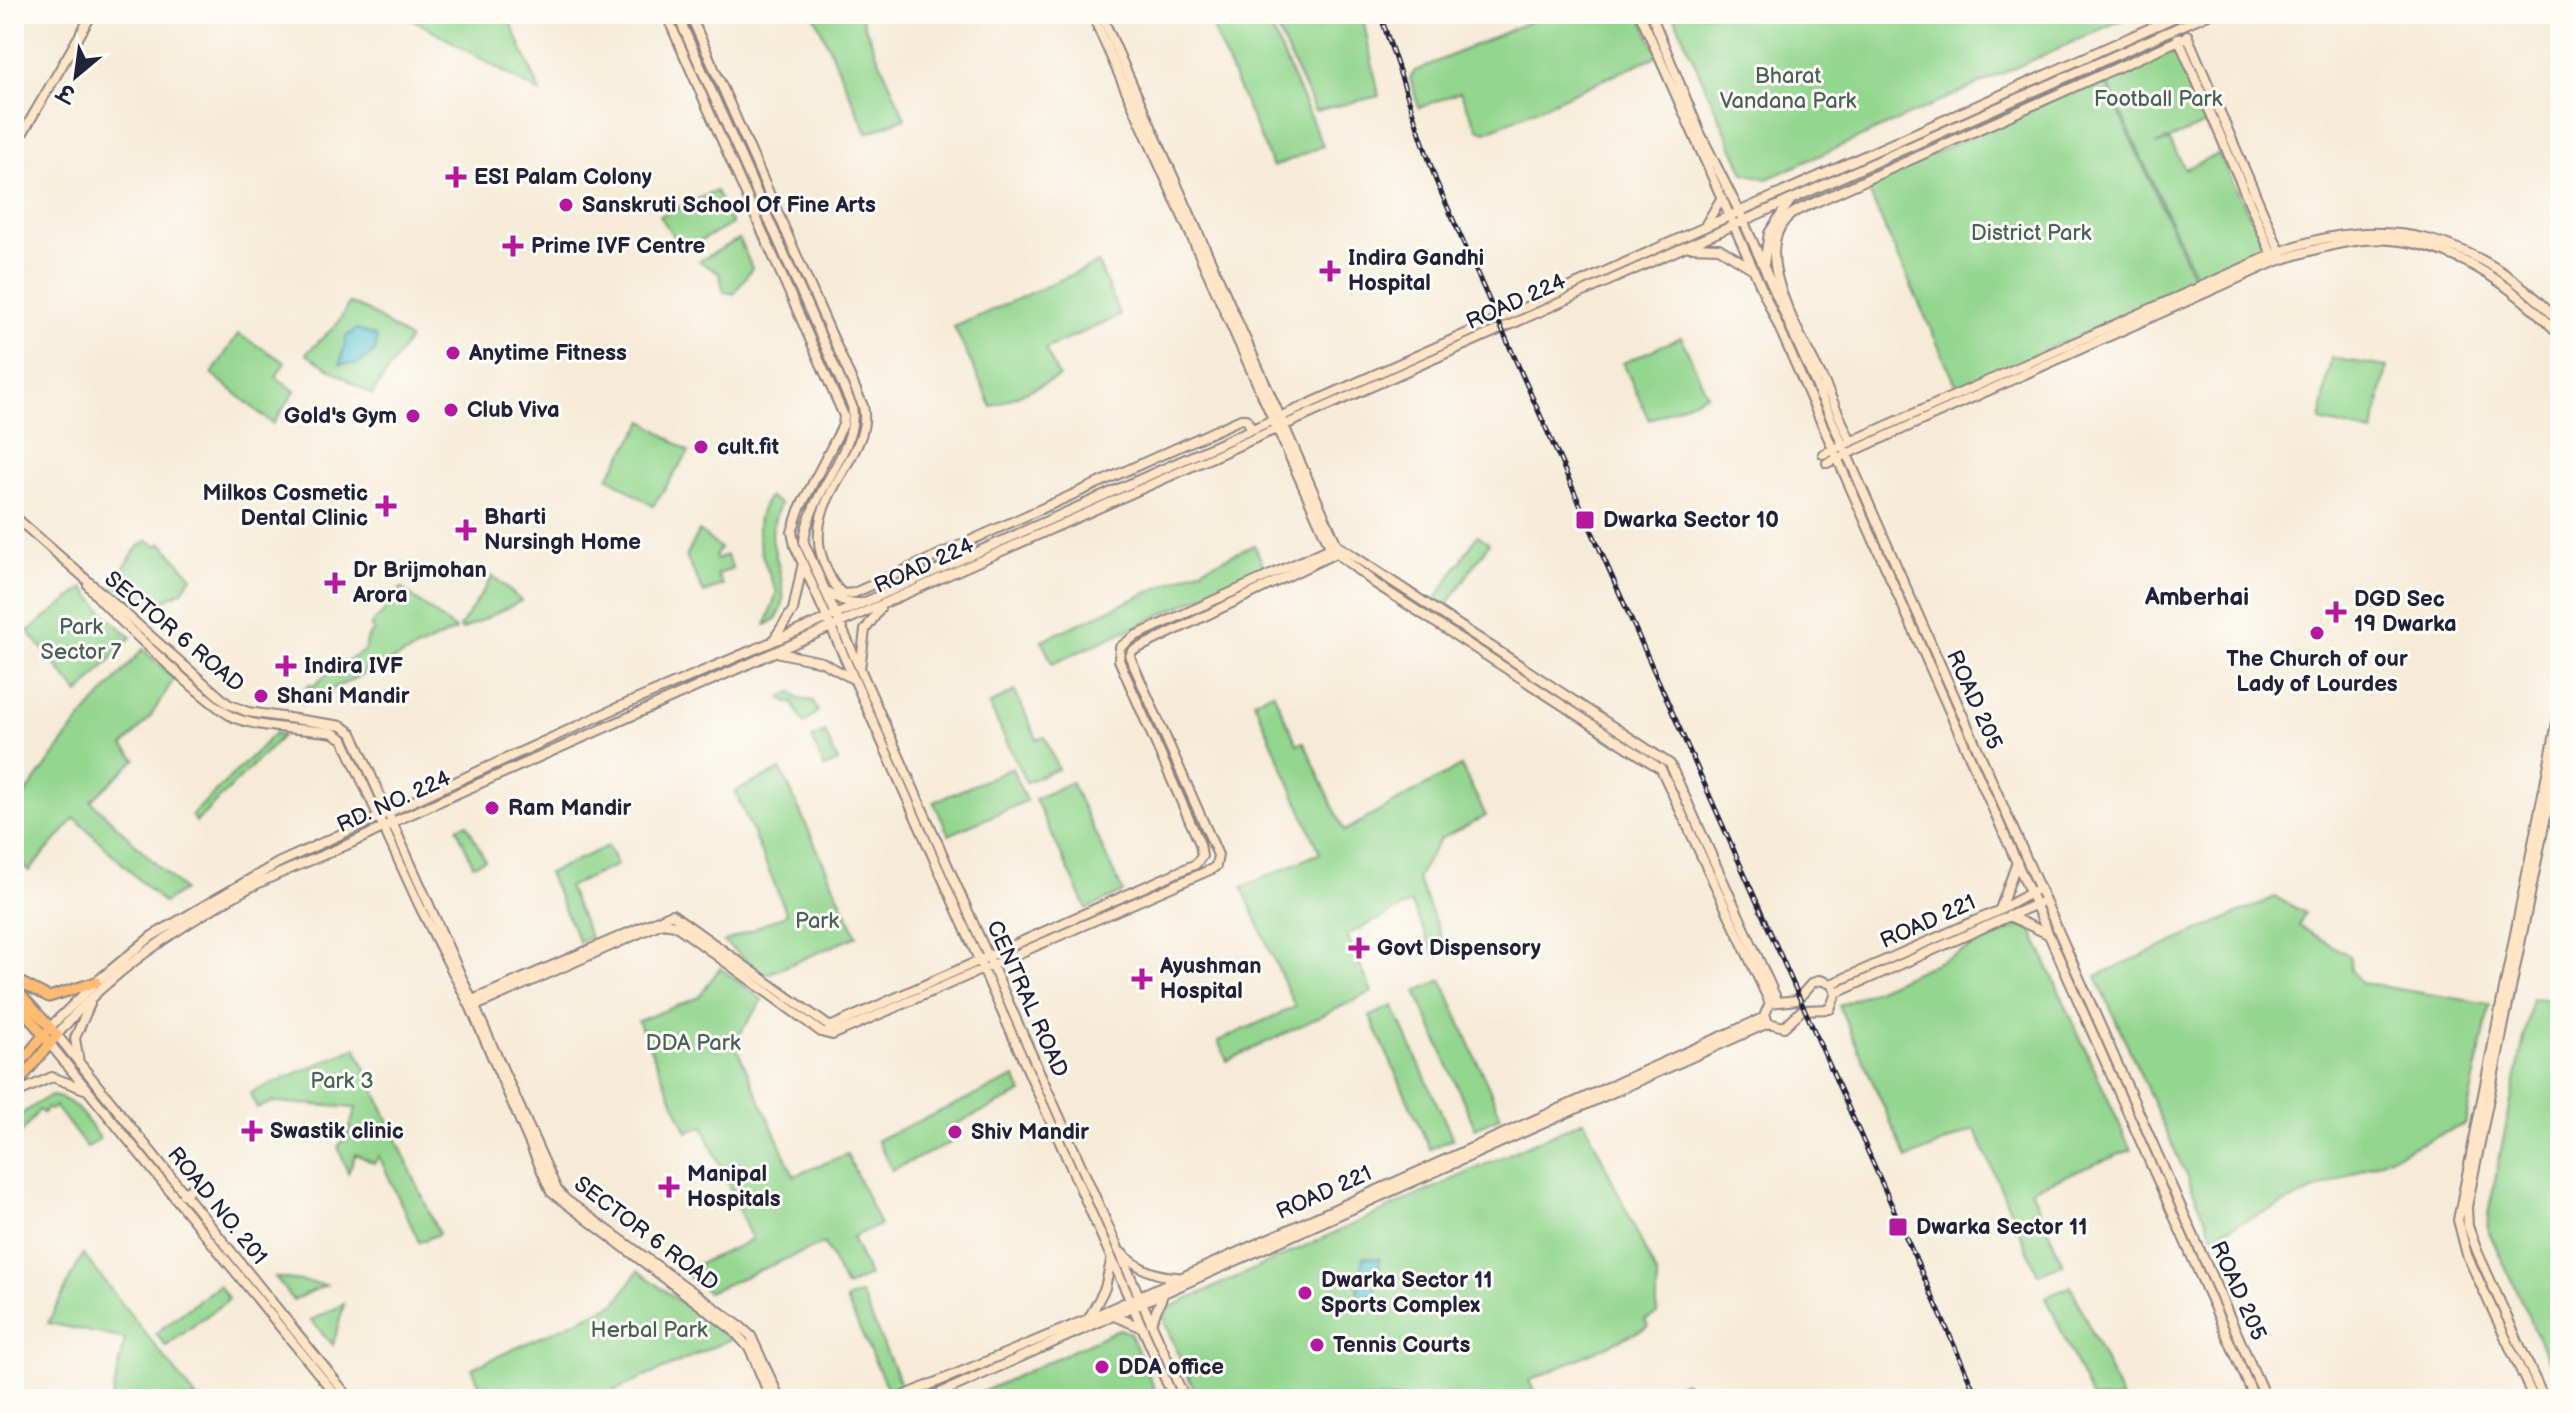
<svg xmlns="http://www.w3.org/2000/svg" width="2574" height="1413" font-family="'Balsamiq Sans','Playpen Sans Deva',sans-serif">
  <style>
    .green { fill: #93d68e; stroke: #5a7c64; stroke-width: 2 }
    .water { fill: #59c4d3; stroke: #3e7387; stroke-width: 2 }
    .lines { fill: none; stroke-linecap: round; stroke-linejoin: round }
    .secondary-casing { stroke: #8c8688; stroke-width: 12 }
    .primary-casing { stroke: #8c8688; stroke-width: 13 }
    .secondary { stroke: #ffe4c6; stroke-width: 8 }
    .primary { stroke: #ffbb71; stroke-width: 9 }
    .rail-casing { stroke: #22223b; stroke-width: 5 }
    .rail { stroke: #fdfcf7; stroke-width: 2; stroke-dasharray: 6; stroke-linecap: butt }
    .poi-dot { fill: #b5179e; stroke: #fdfcf7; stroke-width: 3 }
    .labels { text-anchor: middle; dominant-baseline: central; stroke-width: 6; stroke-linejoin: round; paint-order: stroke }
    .park-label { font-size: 22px; fill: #4a6158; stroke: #fdfcf7 }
    .poi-label { font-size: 22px; font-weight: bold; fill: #22223b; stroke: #fdfcf7; text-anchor: start }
    .street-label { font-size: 22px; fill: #22223b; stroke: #fdfcf7 }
    .neighbourhood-label { font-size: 24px; font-weight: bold; fill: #22223b; stroke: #fdfcf7 }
  </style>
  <rect width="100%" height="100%" fill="#fdfcf7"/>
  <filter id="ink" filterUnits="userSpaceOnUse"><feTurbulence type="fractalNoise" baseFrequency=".0125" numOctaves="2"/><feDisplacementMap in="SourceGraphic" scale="16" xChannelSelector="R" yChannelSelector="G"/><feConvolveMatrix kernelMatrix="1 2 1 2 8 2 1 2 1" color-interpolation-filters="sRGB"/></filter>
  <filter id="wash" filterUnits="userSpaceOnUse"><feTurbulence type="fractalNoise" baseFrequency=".006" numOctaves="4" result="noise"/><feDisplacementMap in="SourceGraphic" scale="32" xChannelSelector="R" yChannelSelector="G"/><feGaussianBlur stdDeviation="1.8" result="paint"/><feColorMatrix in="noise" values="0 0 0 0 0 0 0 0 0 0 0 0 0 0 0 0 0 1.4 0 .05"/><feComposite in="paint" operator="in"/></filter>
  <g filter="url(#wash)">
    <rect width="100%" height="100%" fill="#f6ebd6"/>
    <path class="green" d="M404 14H507L541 93 535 90Z
      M814 14H870L861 18 905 118 867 133Z
      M1206 14H1265L1323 146 1273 167Z
      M1270 14H1362L1379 96 1315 111Z
      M1547 14H1640L1658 55 1486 132 1478 129 1460 92 1419 108 1410 78 1415 71Z
      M1673 14H2135L1767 179 1744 173Z
      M2178 44 2211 122 2155 145 2170 141 2185 169 2219 154 2269 254 2199 284 2105 77Z
      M2103 77 2196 283 1958 389 1865 184Z
      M716 191 732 224 683 250 660 216Z
      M739 239 752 268 734 294 724 292 719 273 699 261Z
      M1098 263 1120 316 1045 349 1059 377 992 407 954 327Z
      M349 303 368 311 409 339 372 395 306 354 338 323Z
      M238 334 285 362 276 377 295 391 273 424 212 374Z
      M1681 337 1707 394 1649 420 1623 363Z
      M2331 358 2387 367 2373 433 2320 421Z
      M644 421 689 452 653 506 608 477Z
      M769 497 780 504C776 514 772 524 772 535 772 558 801 610 766 625L777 592C764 564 746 524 769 497Z
      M699 531 720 548 715 556 717 560 726 555 733 568 717 575 723 585 704 593 686 557Z
      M1478 535 1489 543 1446 607 1435 600Z
      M148 540 157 546 162 543 192 577 182 591 163 601 158 596 147 605 137 599 127 604 111 589 135 550Z
      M1254 545 1265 568 1052 664 1042 640Z
      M493 576 521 601 462 630 460 627Z
      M84 588 105 614 131 637 79 694 28 631Z
      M401 588 456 630 303 703 298 700 309 684 314 686 331 670 364 651 369 634 375 632 370 626 383 613 393 592 397 594Z
      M143 649 174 679 149 719 123 746 136 759 91 801 183 890 163 903 75 818 29 871 14 856V810L76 725Z
      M1015 691 1037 739 1045 737 1058 769 1026 782 989 705Z
      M792 692 799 699 813 701 818 711 804 724 793 703H787L781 697Z
      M1273 692 1297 744 1304 742 1344 831 1461 766 1486 816 1440 839 1417 878 1446 948 1434 954 1411 903 1347 935 1372 992 1227 1061 1218 1041 1295 1007 1242 887 1320 853 1254 701Z
      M825 732 838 762 824 768 812 738Z
      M275 733 283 735 196 822 192 815Z
      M1012 768 1026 801 949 835 934 802Z
      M781 770 857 936 765 975 724 942 787 914 735 791Z
      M1071 782 1123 892 1087 909 1035 799Z
      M467 824 485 860 473 865 457 828Z
      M608 846 617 865 568 887 590 937 579 942 548 873Z
      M2275 897 2305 913 2299 926 2350 956 2351 970 2361 983 2490 1004 2465 1124 2213 1235 2096 976Z
      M2028 922 2131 1150 2031 1189 2063 1264 2038 1274 1975 1129 1907 1159 1839 1006Z
      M720 968 763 1000 734 1042 794 1176 847 1154 880 1225 852 1237 869 1276 846 1287 824 1243 708 1292 682 1271 752 1240 703 1126 687 1132 638 1021 699 997Z
      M1442 980 1501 1116 1475 1128 1416 991Z
      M2532 998 2560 1001V1372L2556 1376 2489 1232 2488 1215Z
      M1393 1006 1453 1139 1430 1149 1370 1016Z
      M356 1048 439 1234 419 1242 379 1156 374 1163 356 1154 348 1173 338 1147 348 1133 356 1108 273 1102 257 1108 250 1093Z
      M1015 1077 1022 1093 945 1129 951 1143 892 1170 877 1140Z
      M49 1096C74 1096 86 1120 100 1138L87 1148 55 1106 50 1110 47 1108 43 1113 39 1110 14 1143V1119Z
      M1584 1120 1657 1276V1314L1645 1320 1648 1327 1529 1381 1538 1399H1198L1164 1321 1166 1309Z
      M83 1254 197 1399H112L125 1339 48 1323Z
      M638 1271 731 1339 595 1399H486L472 1368 616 1303Z
      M275 1277 326 1285 293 1300Z
      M219 1285 229 1299 166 1346 156 1333Z
      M2071 1286 2122 1399H2092L2046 1297Z
      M861 1294 902 1387 889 1392 846 1300Z
      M344 1304 333 1345 311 1320Z
      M1119 1329 1130 1333 1159 1399H967Z
      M1685 1381 1693 1399H1640Z"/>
    <path class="water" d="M357 329 377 337 375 352 357 364H340L346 337Z
      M1363 1257 1380 1259 1375 1298 1357 1296Z"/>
  </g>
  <g filter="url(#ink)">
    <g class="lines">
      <defs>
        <path id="secondary" d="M666 14 844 416 843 425 799 510 792 532 795 546 1174 1399
          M677 14 852 406C860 450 806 496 804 543L1185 1399
          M690 14 863 406C875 457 798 498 824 563 829 575 833 586 843 594L854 593 1241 419H1246L1252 429
          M1092 14 1331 549 1376 584 1661 769 1770 1003
          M1101 14 1337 545 1670 764 1777 1000
          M1640 14 2255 1399
          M1651 14 1700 133 1739 211 2266 1399
          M2187 35 2281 254
          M2178 38 2273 257
          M14 148 92 14
          M1706 224 1722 197
          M1689 247 1719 248 1753 269
          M1764 264 1769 233 1790 201
          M1825 384 1851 442
          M1819 395 1825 384C1805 341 1739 242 1798 210L2188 36
          M1823 454 2272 255C2383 209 2480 236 2560 322
          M1827 463 2274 262C2303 253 2333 243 2363 240 2442 234 2508 280 2560 335
          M14 516 228 704 248 712 342 726 352 733 557 1190 565 1199 741 1327 751 1336 780 1399
          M88 585C102 606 214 710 235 718 265 729 301 728 333 733L343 739 420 907 471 1008 551 1192 733 1330 750 1349 771 1399
          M828 592 845 602 859 603
          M774 639 793 610 802 567
          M780 653 822 662 853 679
          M860 669 865 630 880 609
          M2000 909 2017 862
          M2009 916 2048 934
          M1820 980 1831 984 1836 993 1830 1009 1802 1010 1784 1027 1768 1023 1765 1014 1770 1003 1797 1000 1812 983Z
          M1831 984 2000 910 2034 891
          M1836 993 2039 903
          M468 1002 672 914 830 1027 1196 864 1202 856 1200 844 1119 660 1120 647 1135 636 1337 545
          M471 1008 662 923 675 925 821 1032 832 1035 1212 869 1216 866 1218 855 1130 657 1132 651 1342 550
          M50 1027 96 982 152 936 278 863 619 707 863 603 2182 14
          M50 1044 339 1399
          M79 1063 75 1038 90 1004
          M14 1094 52 1077 84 1089
          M183 1194 195 1186
          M1122 1253C1138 1269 1155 1276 1177 1277
          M1114 1316 1143 1328
          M1089 1318 1105 1288 1111 1261
          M1151 1323 1163 1295
          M350 1399 57 1035C106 974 179 926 247 889 294 864 347 849 393 822L2208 14
          M896 1399 1088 1319 1765 1017
          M927 1399 1768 1023
          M2534 1399 2467 1255 2458 1220 2560 708
          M2544 1399 2477 1251 2468 1226 2467 1207 2560 746"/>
        <path id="primary" d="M14 979 49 997 96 982
          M14 987 57 1035 14 1088
          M14 998 50 1044
          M14 1071 45 1033"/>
      </defs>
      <use href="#secondary" class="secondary-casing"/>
      <use href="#primary" class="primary-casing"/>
      <use href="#secondary" class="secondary"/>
      <use href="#primary" class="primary"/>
      <defs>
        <path id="rail" d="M1380 14 1436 181 1978 1399"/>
      </defs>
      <use href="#rail" class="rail-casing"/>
      <use href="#rail" class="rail"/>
    </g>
  </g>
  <g class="poi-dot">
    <path d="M452 165h8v8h8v8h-8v8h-8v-8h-8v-8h8z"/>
    <circle cx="566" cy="205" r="8"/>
    <path d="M509 234h8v8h8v8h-8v8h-8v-8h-8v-8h8z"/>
    <path d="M1326 259h8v8h8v8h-8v8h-8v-8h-8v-8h8z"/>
    <circle cx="453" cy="353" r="8"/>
    <circle cx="451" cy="410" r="8"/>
    <circle cx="413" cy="416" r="8"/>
    <circle cx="701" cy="447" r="8"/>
    <path d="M382 494h8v8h8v8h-8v8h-8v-8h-8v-8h8z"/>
    <rect x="1575" y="510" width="20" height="20" rx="4"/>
    <path d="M462 518h8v8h8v8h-8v8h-8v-8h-8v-8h8z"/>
    <path d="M331 571h8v8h8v8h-8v8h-8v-8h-8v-8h8z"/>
    <path d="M2332 600h8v8h8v8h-8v8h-8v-8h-8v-8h8z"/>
    <circle cx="2317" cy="633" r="8"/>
    <path d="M282 654h8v8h8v8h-8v8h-8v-8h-8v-8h8z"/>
    <circle cx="261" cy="696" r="8"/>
    <circle cx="492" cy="808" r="8"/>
    <path d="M1355 936h8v8h8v8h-8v8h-8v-8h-8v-8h8z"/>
    <path d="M1138 967h8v8h8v8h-8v8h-8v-8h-8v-8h8z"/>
    <path d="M248 1119h8v8h8v8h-8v8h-8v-8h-8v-8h8z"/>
    <circle cx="955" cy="1132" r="8"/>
    <path d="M665 1175h8v8h8v8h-8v8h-8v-8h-8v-8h8z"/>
    <rect x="1888" y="1217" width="20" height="20" rx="4"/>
    <circle cx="1305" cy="1293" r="8"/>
    <circle cx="1317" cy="1345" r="8"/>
    <circle cx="1102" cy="1367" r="8"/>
  </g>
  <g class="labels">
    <g class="park-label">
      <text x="1788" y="76">Bharat<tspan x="1788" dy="25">Vandana Park</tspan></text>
      <text x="2158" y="99">Football Park</text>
      <text x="2031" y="233">District Park</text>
      <text x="81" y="627">Park<tspan x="81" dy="25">Sector 7</tspan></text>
      <text x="817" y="921">Park</text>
      <text x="693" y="1043">DDA Park</text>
      <text x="342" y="1081">Park 3</text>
      <text x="649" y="1330">Herbal Park</text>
    </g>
    <g class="poi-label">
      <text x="474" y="177">ESI Palam Colony</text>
      <text x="582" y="205">Sanskruti School Of Fine Arts</text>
      <text x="531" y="246">Prime IVF Centre</text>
      <text x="1348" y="258">Indira Gandhi<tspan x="1348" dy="25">Hospital</tspan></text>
      <text x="469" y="353">Anytime Fitness</text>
      <text x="467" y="410">Club Viva</text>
      <text x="397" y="416" text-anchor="end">Gold's Gym</text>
      <text x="717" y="447">cult.fit</text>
      <text x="368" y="493" text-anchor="end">Milkos Cosmetic<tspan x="368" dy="25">Dental Clinic</tspan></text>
      <text x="484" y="517">Bharti<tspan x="484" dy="25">Nursingh Home</tspan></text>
      <text x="1603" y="520">Dwarka Sector 10</text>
      <text x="353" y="570">Dr Brijmohan<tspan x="353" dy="25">Arora</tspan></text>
      <text x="2354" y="599">DGD Sec<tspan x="2354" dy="25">19 Dwarka</tspan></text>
      <text x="2317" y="659" text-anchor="middle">The Church of our<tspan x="2317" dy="25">Lady of Lourdes</tspan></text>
      <text x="304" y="666">Indira IVF</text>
      <text x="277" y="696">Shani Mandir</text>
      <text x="508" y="808">Ram Mandir</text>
      <text x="1377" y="948">Govt Dispensory</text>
      <text x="1160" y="966">Ayushman<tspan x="1160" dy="25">Hospital</tspan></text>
      <text x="270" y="1131">Swastik clinic</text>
      <text x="971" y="1132">Shiv Mandir</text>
      <text x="687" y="1174">Manipal<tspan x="687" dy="25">Hospitals</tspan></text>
      <text x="1916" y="1227">Dwarka Sector 11</text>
      <text x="1321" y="1280">Dwarka Sector 11<tspan x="1321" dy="25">Sports Complex</tspan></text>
      <text x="1333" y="1345">Tennis Courts</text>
      <text x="1118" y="1367">DDA office</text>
    </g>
    <g class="street-label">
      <text transform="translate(1516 302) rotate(-24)">ROAD 224</text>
      <text transform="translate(924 566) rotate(-24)">ROAD 224</text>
      <text transform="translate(174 632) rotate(40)">SECTOR 6 ROAD</text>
      <text transform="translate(1974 700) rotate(66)">ROAD 205</text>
      <text transform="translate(394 802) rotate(-24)">RD. NO. 224</text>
      <text transform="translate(1928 922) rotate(-24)">ROAD 221</text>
      <text transform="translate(1027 999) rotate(66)">CENTRAL ROAD</text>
      <text transform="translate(1324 1193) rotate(-24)">ROAD 221</text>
      <text transform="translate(217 1206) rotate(51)">ROAD NO. 201</text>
      <text transform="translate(646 1234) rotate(37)">SECTOR 6 ROAD</text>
      <text transform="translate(2238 1291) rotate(66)">ROAD 205</text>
    </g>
    <g class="neighbourhood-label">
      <text x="2197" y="597">Amberhai</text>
    </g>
  </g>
  <rect width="2574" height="1413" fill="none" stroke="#fdfcf7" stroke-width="48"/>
  <g transform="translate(76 76) rotate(209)" stroke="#fdfcf7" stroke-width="6" paint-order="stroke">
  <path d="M0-6L14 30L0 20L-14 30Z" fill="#22223b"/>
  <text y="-12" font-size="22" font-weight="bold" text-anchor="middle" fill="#22223b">उ</text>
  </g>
</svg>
